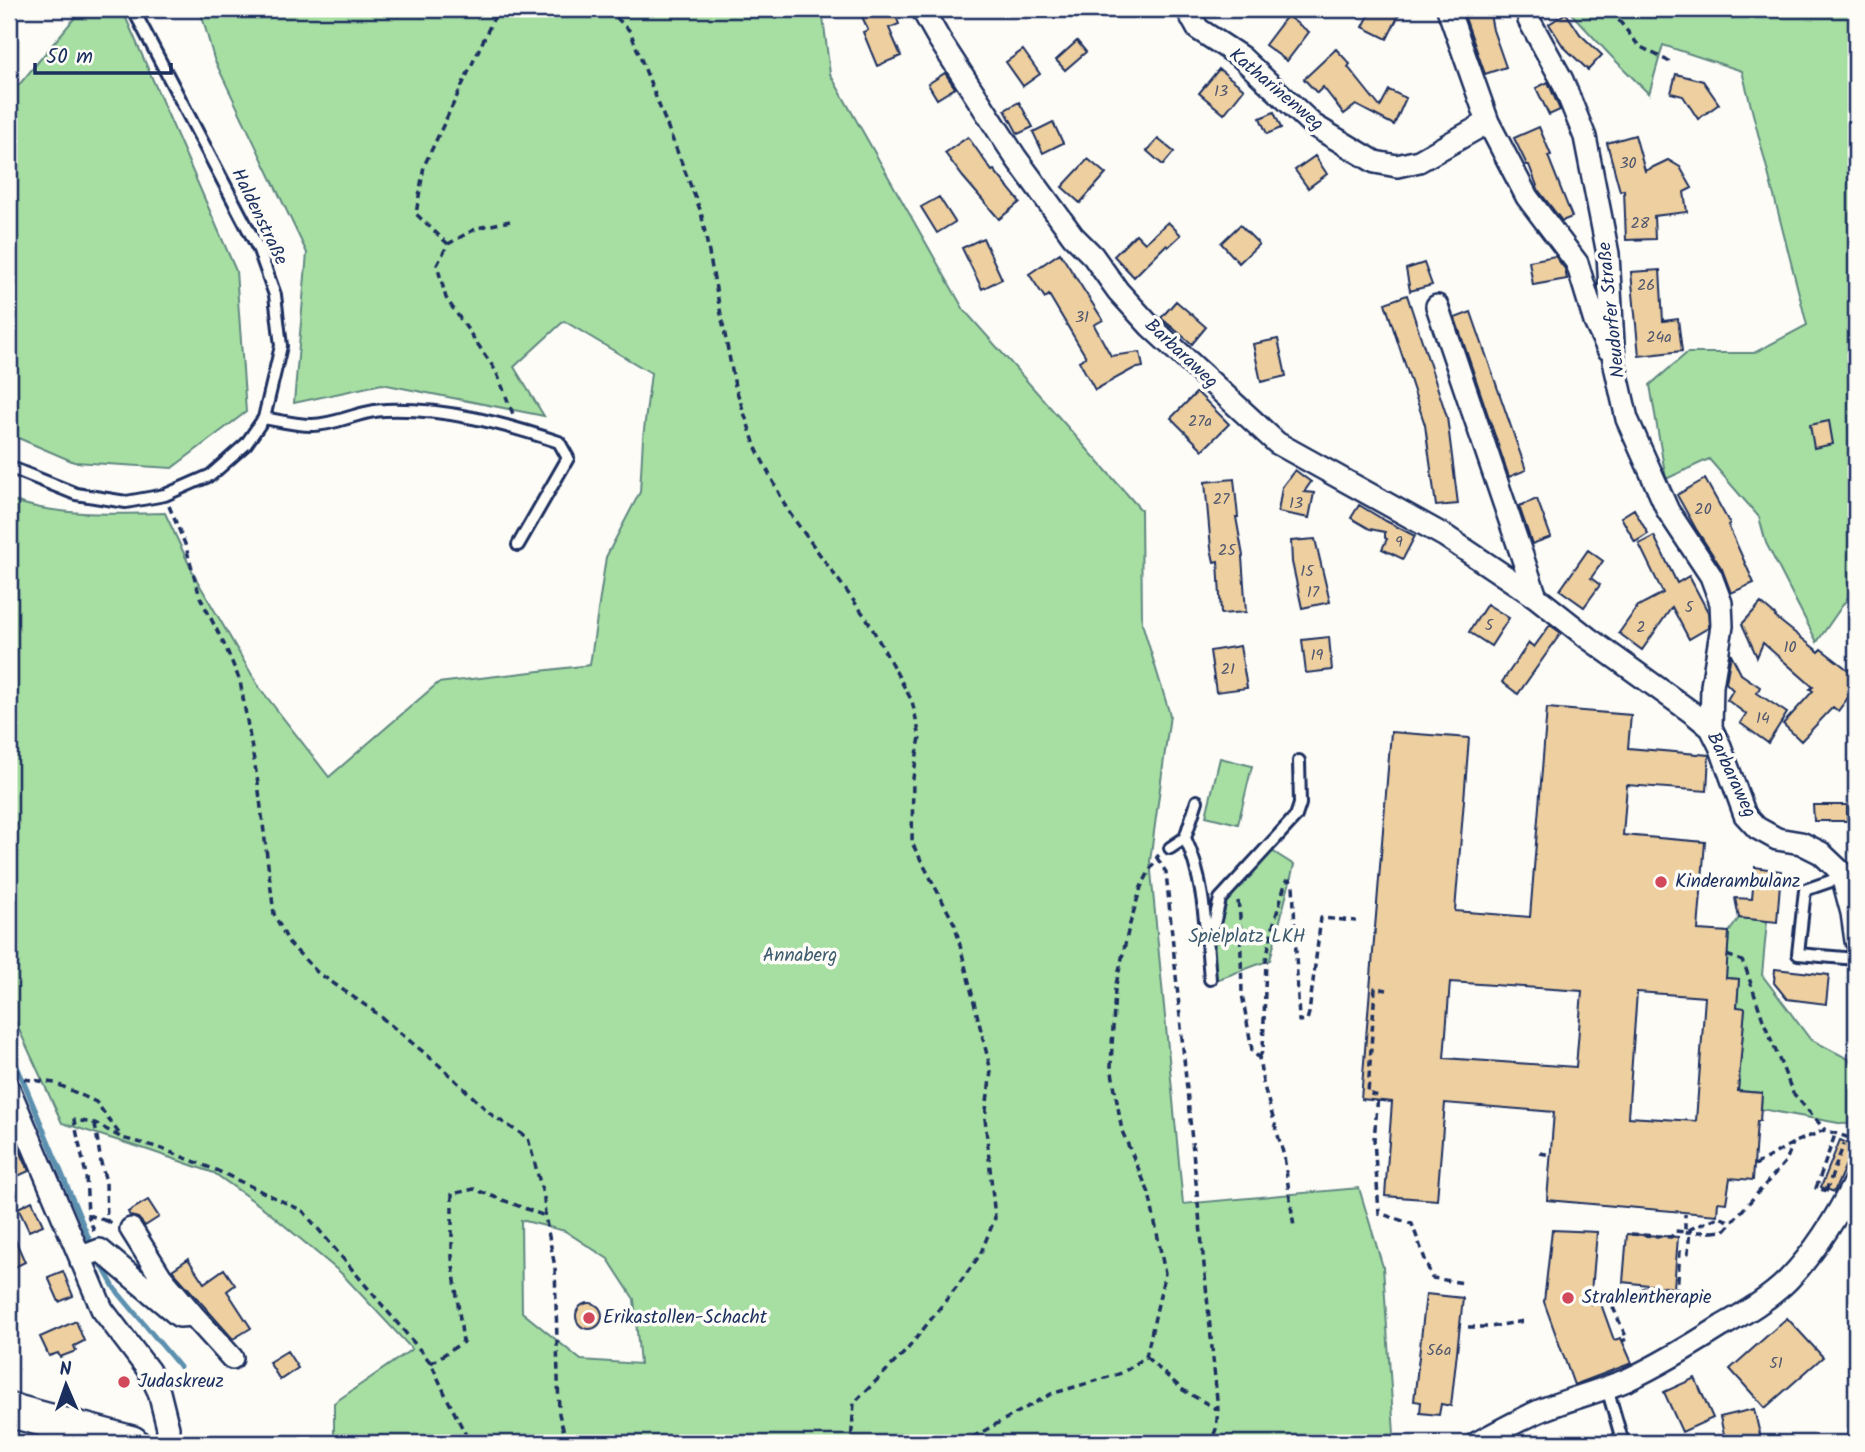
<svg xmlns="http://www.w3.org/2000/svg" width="1865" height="1452" font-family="Kalam,sans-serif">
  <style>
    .green { fill: #a7dfa3; stroke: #618780; stroke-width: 2; fill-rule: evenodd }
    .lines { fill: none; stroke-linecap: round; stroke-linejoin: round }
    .stream { stroke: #5b90af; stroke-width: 5 }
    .building { fill: #edcfa0; stroke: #1b2f5e; stroke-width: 2; fill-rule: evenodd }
    .lane-casing { stroke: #1b2f5e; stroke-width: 16 }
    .street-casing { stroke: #1b2f5e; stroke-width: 26 }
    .primary-casing { stroke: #1b2f5e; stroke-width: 38 }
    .path { stroke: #1b2f5e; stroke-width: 3.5; stroke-dasharray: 7 5; stroke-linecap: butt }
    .lane { stroke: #fdfcf7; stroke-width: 10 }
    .street { stroke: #fdfcf7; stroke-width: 21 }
    .primary { stroke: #fdfcf7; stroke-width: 33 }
    .path-bridge { stroke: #1b2f5e; stroke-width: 3.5; stroke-dasharray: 7 5; stroke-linecap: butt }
    .poi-dot { fill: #d1495b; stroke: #fdfcf7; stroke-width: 2.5 }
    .labels { text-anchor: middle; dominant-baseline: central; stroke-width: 7; stroke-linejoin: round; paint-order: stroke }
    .number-label { font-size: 16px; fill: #50576e }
    .street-label { font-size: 19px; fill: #1b2f5e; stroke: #fdfcf7 }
    .poi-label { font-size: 19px; fill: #1b2f5e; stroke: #fdfcf7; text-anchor: start }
    .park-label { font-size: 19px; fill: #3e5b6f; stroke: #fdfcf7 }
  </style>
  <rect width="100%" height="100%" fill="#fdfcf7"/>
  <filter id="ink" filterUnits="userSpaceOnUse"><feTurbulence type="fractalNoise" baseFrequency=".0143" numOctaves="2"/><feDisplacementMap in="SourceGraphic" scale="14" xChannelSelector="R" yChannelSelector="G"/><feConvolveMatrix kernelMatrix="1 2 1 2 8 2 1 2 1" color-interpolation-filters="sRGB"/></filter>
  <g filter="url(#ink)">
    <path class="green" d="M82 9H122L236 271 246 412 172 468 74 462 9 434V79L19 85Z
      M200 9H822L830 74 964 310 1141 510 1142 623 1170 715 1150 861 1183 1204 1359 1188 1383 1267 1394 1434 1401 1443H334V1403L412 1349 341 1273 266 1210 214 1173 148 1150 62 1123 9 1008V499C54 517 116 514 165 513L195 577 259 687 329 777 438 683 590 665 606 557 640 492 643 438 651 373 564 321 514 367 544 416 382 384 294 403 307 253 214 59ZM521 1220 565 1231 608 1259 634 1299 640 1364 581 1360 522 1312Z
      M1567 9H1856V602L1849 596 1817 642 1766 543 1759 517 1709 459 1666 479 1650 385 1687 353H1754L1807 325 1742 71 1663 45 1649 94 1610 55Z
      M1220 758 1252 766 1238 824 1206 816Z
      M1272 851 1294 865 1270 960 1216 980 1213 951 1227 902Z
      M1739 918 1767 921 1762 975 1810 1039 1856 1063V1123L1844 1124 1761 1109 1762 1093 1738 1091 1745 1008 1737 1007 1739 979 1726 978 1729 932Z"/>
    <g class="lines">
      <path class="stream" d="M9 1047 90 1241
        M100 1262 115 1289 180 1367"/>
    </g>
    <path class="building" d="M874 9H893L899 24 889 28 901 56 877 66 863 32 868 30 861 14Z
      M1372 9H1402L1387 39 1363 27Z
      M1462 9H1489L1493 30 1506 67 1485 74Z
      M1566 13 1580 34 1602 55 1588 70 1563 46 1549 24Z
      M1287 16 1309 32 1287 61 1265 45Z
      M1077 41 1086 52 1065 70 1056 60Z
      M1336 49 1350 64 1348 67 1380 107 1389 90 1406 98 1394 125 1356 105 1344 114 1323 87 1317 93 1304 79Z
      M1023 50 1040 74 1023 86 1006 62Z
      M1219 69 1244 89 1224 114 1199 93Z
      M945 73 955 88 937 99 928 84Z
      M1676 74 1703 81 1719 104 1698 119 1683 96 1671 93Z
      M1548 82 1560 110 1549 115 1536 88Z
      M1019 102 1033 127 1018 134 1005 110Z
      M1274 112 1281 128 1267 134 1260 118Z
      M1053 122 1063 143 1043 153 1033 132Z
      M1539 127 1551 155 1548 156 1572 217 1562 221 1539 191 1529 165H1527L1514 138Z
      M1635 135 1645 171 1668 160 1680 167 1692 188 1684 192 1687 212 1654 216 1655 239 1626 240 1624 190 1620 191 1607 143Z
      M968 137 992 171 994 170 1020 202 999 219 963 177 945 153Z
      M1158 139 1174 152 1163 165 1147 151Z
      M1315 156 1327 174 1308 188 1295 170Z
      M1088 159 1106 174 1080 203 1062 187Z
      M939 197 955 222 937 233 921 207Z
      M1168 222 1181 235 1168 247 1166 245 1134 277 1114 256 1136 234 1145 243Z
      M1240 225 1259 244 1239 263 1221 243Z
      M983 238 1002 279 982 289 962 248Z
      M1060 253 1103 320 1094 325 1111 356 1140 352 1143 367 1133 369 1095 390 1079 361 1086 357 1049 295 1045 298 1029 274Z
      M1555 256 1565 269 1567 279 1533 285 1529 261Z
      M1424 263 1432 285 1410 291 1406 269Z
      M1660 270 1663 321 1678 319 1682 351 1639 356 1631 272Z
      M1407 295 1447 417 1458 504 1436 506 1425 425 1385 303Z
      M1176 301 1206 327 1192 344 1161 318Z
      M1471 312 1526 470 1509 477 1455 318Z
      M1278 339 1286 376 1261 382 1253 344Z
      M1197 392 1229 424 1203 450 1171 418Z
      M1829 421 1833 444 1814 448 1810 425Z
      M1295 470 1311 482 1304 492 1314 493 1309 518 1278 512 1282 487Z
      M1234 479 1238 517H1236L1243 556 1242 557 1246 612 1221 614 1218 561 1214 562 1211 548 1205 482Z
      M1705 479 1730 524 1728 525 1754 583 1731 593 1722 569 1696 529 1677 495Z
      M1537 499 1551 537 1532 544 1519 506Z
      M1359 505 1386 521 1415 536 1403 559 1382 549 1387 539 1385 538V532L1370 529 1351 518Z
      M1634 509 1648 534 1635 542 1621 517Z
      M1654 536 1677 583 1689 576 1708 612 1709 625 1708 628 1689 639 1672 607 1642 650 1619 633 1638 606 1663 593 1639 544Z
      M1315 539 1330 602 1302 608 1292 562 1291 541Z
      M1588 550 1603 561 1591 578 1600 585 1584 607 1560 590Z
      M1761 603 1776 616 1775 617 1819 652 1821 649 1856 676V687L1838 711 1833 707 1801 741 1783 724 1813 691 1810 689 1813 687 1763 643 1757 657 1742 624Z
      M1487 604 1509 618 1491 646 1469 632Z
      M1550 625 1561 633 1518 694 1502 682 1529 643 1534 647Z
      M1329 637 1332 670 1306 673 1302 640Z
      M1240 646 1247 688 1216 692 1210 651Z
      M1731 654 1741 674 1760 687 1757 693 1787 713 1768 743 1740 723 1746 714 1727 700 1733 690 1726 683Z
      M1547 708 1631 715 1628 748 1709 755 1707 791 1627 785 1623 835 1705 842 1698 930 1729 932 1726 978 1739 979 1737 1007 1745 1008 1738 1091 1762 1093 1760 1121H1757L1753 1180 1730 1178 1726 1203 1718 1202 1717 1215 1547 1200 1554 1112 1445 1103 1437 1200 1385 1196 1392 1102 1361 1099 1391 732 1469 738 1455 911 1530 917ZM1450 982 1582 991 1576 1067 1444 1058ZM1637 992 1705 997 1696 1121 1628 1117Z
      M1813 805H1847V821H1814Z
      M1755 867 1781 871 1777 922 1739 918 1735 898 1752 899Z
      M1775 969 1829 975 1826 1004 1787 999 1774 983Z
      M9 1125 29 1171 9 1180Z
      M1840 1140 1854 1146 1834 1192 1821 1187Z
      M148 1200 159 1217 145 1226 138 1218 130 1216 128 1212Z
      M32 1201 43 1225 29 1231 18 1208Z
      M9 1226 25 1262 9 1270Z
      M1552 1230 1597 1232 1593 1279H1592L1591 1304H1601L1614 1340 1621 1338 1632 1363 1574 1385 1544 1302Z
      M1627 1234 1678 1237 1674 1288 1623 1282Z
      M188 1259 204 1283 224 1269 235 1285 227 1291 251 1328 233 1339 172 1270Z
      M63 1271 73 1296 59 1302 48 1277Z
      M1426 1294 1463 1298 1451 1406 1441 1404 1439 1415 1420 1413 1421 1402 1414 1401Z
      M576 1316a13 13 0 1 1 26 0a13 13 0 1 1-26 0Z
      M1787 1318 1823 1357 1765 1408 1730 1369Z
      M76 1321 84 1341 74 1346 76 1351 60 1357 58 1353 49 1356 40 1337Z
      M287 1351 298 1368 280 1380 269 1362Z
      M1695 1378 1713 1418 1682 1432 1664 1392Z
      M1754 1409 1762 1443H1726L1720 1417Z"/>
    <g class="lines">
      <defs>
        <path id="lane" d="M264 418C280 421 296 425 312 425 337 425 361 410 385 410 446 408 502 423 559 442L568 458 518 545
          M9 467 76 494 126 502 165 495 211 475 246 444 264 418 281 346 275 295 259 250 133 9
          M1185 838C1205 879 1206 934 1210 979
          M1170 848 1185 838 1197 801
          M1841 872 1831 881 1805 890 1798 954 1856 959
          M1206 934 1214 924 1220 899 1296 816 1300 804 1299 761
          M1607 1388 1623 1443"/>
        <path id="street" d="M922 9 939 39 1016 158 1073 236 1093 256 1118 291 1150 326 1277 443 1445 536 1536 597 1588 638 1694 714 1711 728 1720 746 1745 815 1757 828 1777 839 1801 843 1821 853 1841 872 1852 913 1856 941
          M1187 9 1198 29 1241 57 1313 125 1375 162 1397 166 1419 161 1488 122
          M1448 9 1488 122 1527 197 1577 263 1595 322 1608 349
          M1528 9 1529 20 1562 80 1585 137 1608 254 1614 361 1627 419 1668 511 1711 576 1721 603 1722 626 1712 686 1711 728
          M1437 306 1536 597
          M9 1089 102 1309 149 1371 159 1392 168 1428 167 1443
          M131 1229 161 1277 193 1315
          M81 1261 87 1255 100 1250 179 1316 193 1315 232 1358
          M1477 1443C1499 1431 1520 1419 1544 1409 1572 1398 1601 1391 1629 1379 1661 1364 1692 1345 1722 1326 1745 1313 1769 1299 1788 1280 1816 1251 1838 1215 1856 1179"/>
        <path id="primary" d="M9 1410 132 1443"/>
      </defs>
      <use href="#lane" class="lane-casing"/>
      <use href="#street" class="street-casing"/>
      <use href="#primary" class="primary-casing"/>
      <path class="path" d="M608 9 630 31 701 212 735 386 756 448 788 511 867 619 912 701 920 737 913 778 912 843 955 925 991 1071 985 1118 995 1218 980 1255 958 1285 906 1351 854 1403 851 1443
        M1615 9 1617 18 1639 46 1672 63
        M510 221 477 228 448 244 437 265 446 298 496 371 513 414
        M448 244 416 214 424 166 498 9
        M169 506 185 544 200 597 226 648 240 681 258 783 274 914 289 943 317 972 375 1012 439 1065 493 1116 528 1138 544 1198 545 1216 555 1267 559 1414 567 1443
        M1157 858 1166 872 1218 1410
        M1238 901 1240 916 1242 994 1252 1050 1259 1058 1263 1083 1284 1156 1294 1227
        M1727 955 1742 961 1746 969 1763 1020 1793 1093 1825 1130
        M1387 990 1375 988 1368 1093 1378 1096 1374 1139 1379 1213 1412 1224 1432 1278 1464 1283
        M1259 1058 1263 1050 1266 960 1273 926 1286 881 1290 880 1293 884 1299 1021 1307 1020 1309 1013 1321 918 1356 921
        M24 1079 55 1083 96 1102 121 1136
        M95 1124 101 1163 106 1182 107 1221 113 1224
        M1849 1151 1855 1139
        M1540 1153 1551 1155
        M1755 1165 1793 1143 1825 1130 1856 1140
        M1826 1191 1844 1144
        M1828 1191 1816 1188 1836 1132
        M88 1215 107 1221
        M94 1231 88 1215 86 1175 74 1120 95 1123 122 1138 157 1147 216 1170 303 1211 431 1363 446 1396 470 1443
        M1713 1232 1724 1231 1786 1161 1793 1143
        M1631 1234 1671 1237 1675 1231 1685 1232V1214
        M1592 1295C1611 1296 1629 1299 1645 1288L1677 1291 1680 1252 1688 1253 1690 1229 1719 1217 1731 1222
        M1608 1296 1627 1339 1622 1341
        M1468 1327H1490L1524 1321
        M1146 1357 1183 1390 1218 1410 1216 1429 1211 1443
        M431 1363 463 1342 452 1258V1194L474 1189 545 1216
        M962 1443 1051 1394 1122 1373 1146 1357 1165 1273 1149 1193 1122 1131 1111 1066 1115 989 1129 927 1141 887 1157 857 1159 855"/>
      <use href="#lane" class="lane"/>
      <use href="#street" class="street"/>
      <use href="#primary" class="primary"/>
      <path class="path-bridge" d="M1685 1232H1713"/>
    </g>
  </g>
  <g class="poi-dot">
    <circle cx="1661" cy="882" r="7"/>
    <circle cx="1568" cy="1298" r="7"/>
    <circle cx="589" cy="1318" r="7"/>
    <circle cx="124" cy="1382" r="7"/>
  </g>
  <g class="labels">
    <g class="number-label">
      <text x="1221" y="91">13</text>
      <text x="1628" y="163">30</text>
      <text x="1640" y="223">28</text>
      <text x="1646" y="285">26</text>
      <text x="1082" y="317">31</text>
      <text x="1659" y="337">24a</text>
      <text x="1200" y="421">27a</text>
      <text x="1221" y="499">27</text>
      <text x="1296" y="503">13</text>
      <text x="1703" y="509">20</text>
      <text x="1399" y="542">9</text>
      <text x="1227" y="550">25</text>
      <text x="1307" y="571">15</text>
      <text x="1313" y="592">17</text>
      <text x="1689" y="607">5</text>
      <text x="1489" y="625">5</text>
      <text x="1641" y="627">2</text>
      <text x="1790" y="647">10</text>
      <text x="1317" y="655">19</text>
      <text x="1228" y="669">21</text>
      <text x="1763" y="718">14</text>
      <text x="1439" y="1350">56a</text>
      <text x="1776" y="1363">51</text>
    </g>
    <g class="street-label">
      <text transform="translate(1276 90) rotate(40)">Katharinenweg</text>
      <text transform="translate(259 217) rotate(64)">Haldenstraße</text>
      <text transform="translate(1612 310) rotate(-96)">Neudorfer Straße</text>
      <text transform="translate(1181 354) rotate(43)">Barbaraweg</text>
      <text transform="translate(1731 775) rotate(65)">Barbaraweg</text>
    </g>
    <g class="poi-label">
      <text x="1675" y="882">Kinderambulanz</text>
      <text x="1582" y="1298">Strahlentherapie</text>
      <text x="603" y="1318">Erikastollen-Schacht</text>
      <text x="138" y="1382">Judaskreuz</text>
    </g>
    <g class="park-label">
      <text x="1247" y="937">Spielplatz LKH</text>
      <text x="800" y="956">Annaberg</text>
    </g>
  </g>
  <rect width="1865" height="1452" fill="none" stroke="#fdfcf7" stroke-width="35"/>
  <rect x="18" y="18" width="1830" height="1417" fill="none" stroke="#1b2f5e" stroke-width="2.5" filter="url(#ink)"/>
  <g transform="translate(66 1385) rotate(358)" stroke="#fdfcf7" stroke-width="5" paint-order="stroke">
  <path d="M0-5L12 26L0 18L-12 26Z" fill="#1b2f5e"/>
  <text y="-10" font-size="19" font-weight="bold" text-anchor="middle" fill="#1b2f5e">N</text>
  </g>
  <path d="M35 63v10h136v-10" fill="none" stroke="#1b2f5e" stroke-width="3.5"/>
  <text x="46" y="63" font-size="21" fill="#1b2f5e" stroke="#fdfcf7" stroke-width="5" paint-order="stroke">50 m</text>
</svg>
